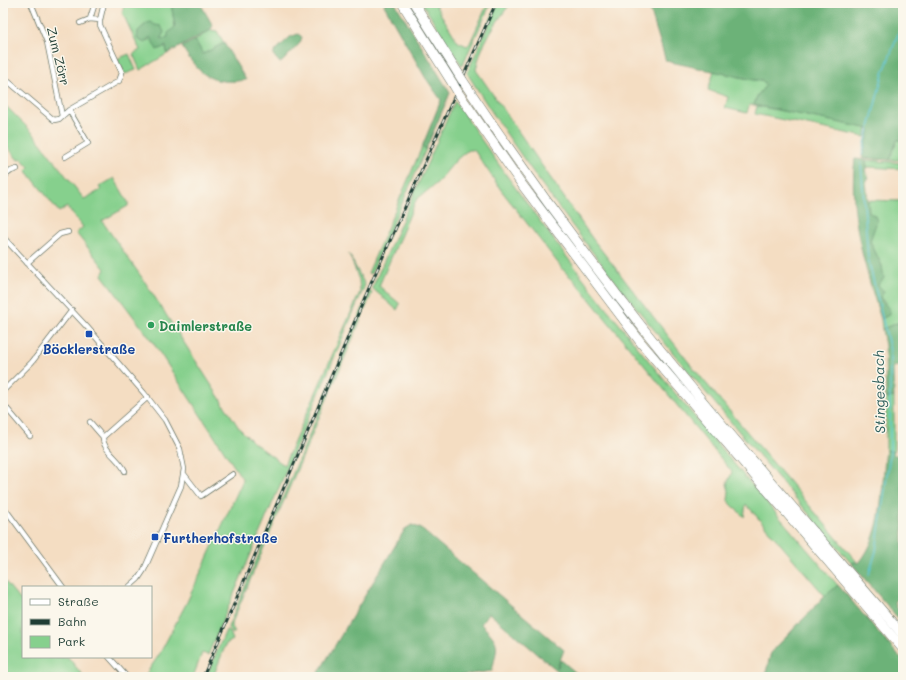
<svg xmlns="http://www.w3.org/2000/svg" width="906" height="680" font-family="Mali,sans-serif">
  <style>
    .green { fill: #86d08d; stroke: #528660 }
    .forest { fill: #6cb278; stroke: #467856 }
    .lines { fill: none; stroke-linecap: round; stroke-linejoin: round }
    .stream { stroke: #57c3cf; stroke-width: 1.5 }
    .street-casing { stroke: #6a7566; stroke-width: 6 }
    .highway-casing { stroke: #6a7566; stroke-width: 10 }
    .street { stroke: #fff; stroke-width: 4.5 }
    .highway { stroke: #fff; stroke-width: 9 }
    .rail-casing { stroke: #1f3d34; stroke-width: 3 }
    .rail { stroke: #fbf7ec; stroke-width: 1.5; stroke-dasharray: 4.5; stroke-linecap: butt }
    .highway-bridge-casing { stroke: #6a7566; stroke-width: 10; stroke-linecap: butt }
    .highway-bridge { stroke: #fff; stroke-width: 9 }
    .leisure-dot { fill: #2e9e5b; stroke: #fbf7ec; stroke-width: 1.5 }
    .transit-dot { fill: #1a4fb4; stroke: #fbf7ec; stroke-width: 1.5 }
    .labels { text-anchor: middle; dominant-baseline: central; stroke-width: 3; stroke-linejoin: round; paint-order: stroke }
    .street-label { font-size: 13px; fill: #1f3d34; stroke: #fbf7ec }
    .leisure-label { font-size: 13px; font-weight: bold; fill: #27864d; stroke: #fbf7ec; text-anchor: start }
    .transit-label { font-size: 13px; font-weight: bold; fill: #164399; stroke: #fbf7ec }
    .water-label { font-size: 14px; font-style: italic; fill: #2d5e5b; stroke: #fbf7ec }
  </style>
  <rect width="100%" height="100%" fill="#fbf7ec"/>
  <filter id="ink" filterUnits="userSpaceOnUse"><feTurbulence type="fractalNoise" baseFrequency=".025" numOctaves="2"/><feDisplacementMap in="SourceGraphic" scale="8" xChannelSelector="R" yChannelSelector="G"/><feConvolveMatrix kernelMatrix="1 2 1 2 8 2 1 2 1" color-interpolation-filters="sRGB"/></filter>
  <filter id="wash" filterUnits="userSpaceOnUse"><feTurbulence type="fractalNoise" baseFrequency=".012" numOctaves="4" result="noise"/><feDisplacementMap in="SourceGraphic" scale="16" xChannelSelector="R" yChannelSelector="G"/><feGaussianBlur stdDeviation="0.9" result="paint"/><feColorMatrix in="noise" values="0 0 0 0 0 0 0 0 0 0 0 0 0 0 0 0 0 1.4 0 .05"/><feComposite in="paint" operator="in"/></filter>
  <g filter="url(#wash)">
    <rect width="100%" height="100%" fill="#f4ddc2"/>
    <path class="green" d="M125 3H171L175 27 169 33 168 37 163 39 161 37 164 32 155 25 147 23 138 31V39L148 41 150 37 161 48 166 46 167 54 140 70 133 54 140 50 122 12Z
      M422 3H434L458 42 467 46 470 43 488 3H491L462 66Z
      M498 3H511C496 22 480 45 476 70L592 238 694 369 857 562 851 563C804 509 759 455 713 401 625 296 539 189 467 73Z
      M211 30 217 31 224 43 203 54 195 40Z
      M129 54 136 70 125 74 117 59Z
      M714 71 753 80H762L767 84 757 96 754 105H749L747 113 725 108 728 97 708 90Z
      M455 101C588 300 747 479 903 661V677H764C768 669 768 662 771 653L825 596 746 504 744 517 728 501 729 491 727 484 732 472 573 279 565 272 501 190 474 150H468L456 160 438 182 416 200 379 286 400 304 397 310 372 288Z
      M3 103 32 132 84 199 101 190 99 187 114 178 128 202V206L102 221 145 282 239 428 254 443 284 465 360 292 359 280 349 254 365 285 208 655 202 653 193 677H144L159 655 187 602 243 480 152 341 102 275 105 269 76 233 83 227 67 207 59 212 26 170 29 167 21 158 18 160 3 141Z
      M757 106 867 128 865 137 755 114Z
      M897 140H903V160H890Z
      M422 147 426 149 371 274 368 273Z
      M866 160 903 163V169L867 167Z
      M867 200 903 201 900 226 903 227V326L900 322 882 329 881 319 884 318 885 302 880 298 884 291 878 285 882 266 870 241 875 216 869 212Z
      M370 291 372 293 231 625 235 632 233 634 228 627Z
      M894 397V452L886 450V398Z
      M3 579 23 603V657H68L84 677H13L3 672Z
      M226 630 230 632 233 640 226 644 213 677H206Z"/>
    <path class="forest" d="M171 3H200L213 26 210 30 167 54 166 46 157 50 150 37 145 43 137 39 138 31 147 23 151 22 155 25 161 26 164 32 161 38 163 39 168 37V33L175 27Z
      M385 3H395L450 93 426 149 422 147 441 100 425 77 384 5Z
      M648 3H903V140H897L890 160 862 158 870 129 754 105 757 96 766 85 762 80H754L666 61Z
      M298 34 302 37 300 43 283 61 280 63 274 56V52L290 37Z
      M195 40 203 54 224 43 246 80C211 85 200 76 182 47Z
      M855 159 866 160 867 167 865 170 869 179 866 180 869 212 875 216 877 221 870 241 882 266 884 278 878 285 884 291 880 298 889 309V315L881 319C865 268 848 213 855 159Z
      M900 322 903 326V365L893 367 894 397 886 398 885 346 882 329Z
      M886 450 892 451 894 455 903 456V594L895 602 897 608 903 613V624L851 563 853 562 859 563C884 533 881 488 886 450Z
      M412 525 420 528 564 650 557 668 561 660 581 677H565L489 613 481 624C501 644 498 643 492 671L449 677H316L405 529Z
      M838 585 903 661V677H764C768 669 768 662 771 653L825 596Z"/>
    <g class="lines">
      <path class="stream" d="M862 155 883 74 903 21
        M861 163 868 258 890 350V454L876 551 869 574"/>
    </g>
  </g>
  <g filter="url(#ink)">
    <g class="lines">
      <defs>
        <path id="street" d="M31 3 47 42 62 116
          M90 19 95 3
          M80 23 90 19 100 20
          M3 77 54 120 59 119 69 110 119 81 122 73 100 25V20L104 3
          M65 157 88 143 69 110
          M3 177 11 171 17 169
          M3 237 87 327 144 393 165 420 180 449 184 469 181 486 144 570 138 579 129 587
          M27 263 60 234 68 232
          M3 391 32 362 72 310
          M3 404 30 436
          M90 422 103 437
          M125 471C120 459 102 450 103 437L148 397
          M184 474 201 496 233 474
          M3 506 63 587
          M109 657 127 677"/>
        <path id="highway" d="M402 3 453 84
          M414 3 458 73
          M463 81C522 169 584 254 650 337 731 438 818 536 903 635
          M459 94 523 186 642 344 903 649"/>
      </defs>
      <use href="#street" class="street-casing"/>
      <use href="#highway" class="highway-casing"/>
      <use href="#street" class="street"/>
      <use href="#highway" class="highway"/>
      <defs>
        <path id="rail" d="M203 677 369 288 496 3"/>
      </defs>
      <use href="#rail" class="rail-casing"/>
      <use href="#rail" class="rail"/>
      <defs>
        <path id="highway-bridge" d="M458 73 463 81
          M453 84 459 94"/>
      </defs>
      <use href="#highway-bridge" class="highway-bridge-casing"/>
      <use href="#highway-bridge" class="highway-bridge"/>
    </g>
  </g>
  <circle class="leisure-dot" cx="151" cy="325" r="4"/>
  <g class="transit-dot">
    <rect x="85" y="330" width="8" height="8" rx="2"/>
    <rect x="151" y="533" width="8" height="8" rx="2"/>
  </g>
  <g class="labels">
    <g class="street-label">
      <text transform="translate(59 56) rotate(76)">Zum Zörr</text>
    </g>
    <g class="leisure-label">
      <text x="159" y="325">Daimlerstraße</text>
    </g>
    <g class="transit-label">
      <text x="89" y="348">Böcklerstraße</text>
      <text x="163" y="537" text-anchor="start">Furtherhofstraße</text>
    </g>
    <g class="water-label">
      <text transform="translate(879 392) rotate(-91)">Stingesbach</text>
    </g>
  </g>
  <rect width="906" height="680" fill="none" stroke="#fbf7ec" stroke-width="16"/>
  <rect x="22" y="586" width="130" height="72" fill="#fbf7ec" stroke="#a3ada2"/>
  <rect x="30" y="599" width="20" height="6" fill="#ffffff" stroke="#a3ada2"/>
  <text x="58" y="606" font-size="12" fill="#1f3d34">Straße</text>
  <rect x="30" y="619" width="20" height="6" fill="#1f3d34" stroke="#a3ada2"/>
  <text x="58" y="626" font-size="12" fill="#1f3d34">Bahn</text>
  <rect x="30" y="636" width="20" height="12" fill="#86d08d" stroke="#a3ada2"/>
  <text x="58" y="646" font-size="12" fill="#1f3d34">Park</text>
</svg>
